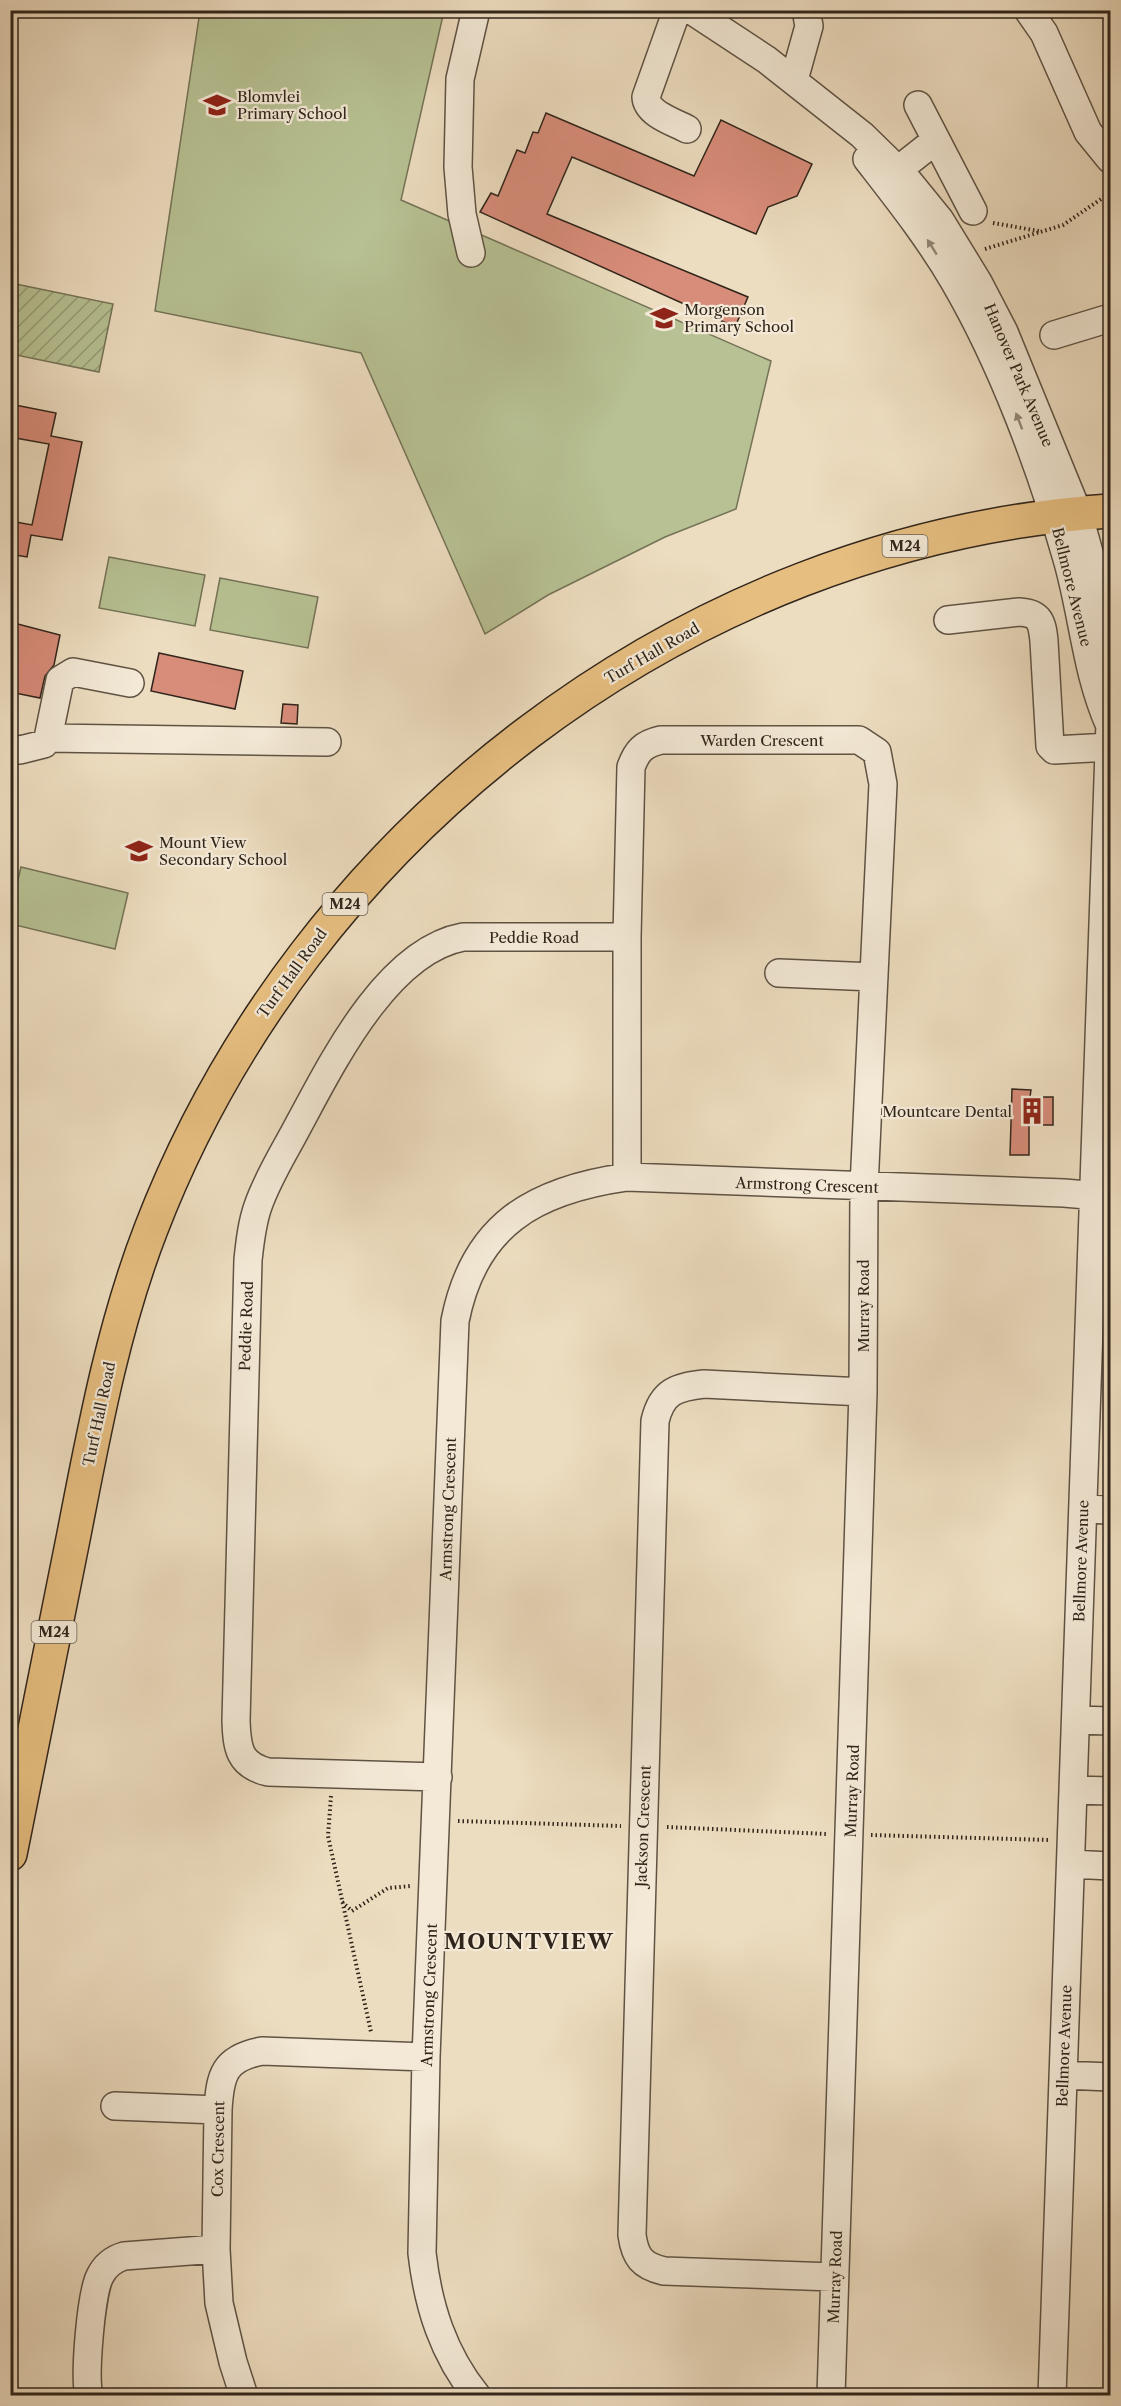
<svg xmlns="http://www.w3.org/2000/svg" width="1121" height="2406" font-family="'Libre Caslon Text',serif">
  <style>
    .garden { fill: url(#garden-furrows); stroke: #747357; stroke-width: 1.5 }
    .pitch { fill: #b7c193; stroke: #747357; stroke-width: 1.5 }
    .building { fill: #d88c7a; stroke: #30251b; stroke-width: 1.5 }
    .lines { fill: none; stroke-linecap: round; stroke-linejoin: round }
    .minor-casing { stroke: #5f5344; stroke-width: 30 }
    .major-casing { stroke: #30251b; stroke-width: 36 }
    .path { stroke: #30251b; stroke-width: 4; stroke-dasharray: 1.5 3; stroke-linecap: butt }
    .minor { stroke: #f3e9d6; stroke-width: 27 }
    .major { stroke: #e6be80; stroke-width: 33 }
    .oneway { fill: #928778 }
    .labels { text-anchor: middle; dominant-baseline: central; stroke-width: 4.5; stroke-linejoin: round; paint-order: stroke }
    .shield { fill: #f3e9d6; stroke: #6a6053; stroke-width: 1.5 }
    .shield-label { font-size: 14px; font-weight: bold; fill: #30251b }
    .poi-label { font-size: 15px; fill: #30251b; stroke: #f3e9d6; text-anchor: start }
    .street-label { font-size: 15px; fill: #30251b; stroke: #f3e9d6 }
    .district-label { font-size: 21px; font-weight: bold; letter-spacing: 1.5px; fill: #30251b; stroke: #f3e9d6 }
  </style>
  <defs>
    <pattern id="garden-furrows" width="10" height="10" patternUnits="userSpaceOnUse" patternTransform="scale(1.5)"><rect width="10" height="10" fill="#b7c193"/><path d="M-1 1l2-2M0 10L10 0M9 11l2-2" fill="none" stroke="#959d77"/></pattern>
  </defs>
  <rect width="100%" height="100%" fill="#edddc0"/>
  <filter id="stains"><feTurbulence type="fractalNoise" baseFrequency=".00333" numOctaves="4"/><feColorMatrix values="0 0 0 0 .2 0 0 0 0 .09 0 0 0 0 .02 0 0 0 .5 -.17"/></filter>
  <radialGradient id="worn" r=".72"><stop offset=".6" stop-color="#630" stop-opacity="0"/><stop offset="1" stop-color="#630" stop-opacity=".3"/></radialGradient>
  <path class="garden" d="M11 283 113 304 99 372 11 354Z"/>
  <path class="pitch" d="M200 11H444L401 200 771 361 736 509 665 537 548 595 485 634 361 353 155 311Z
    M109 557 205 575 195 626 99 608Z
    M220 578 318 597 308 648 210 630Z
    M21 867 128 893 115 949 11 924V910Z"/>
  <path class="building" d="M546 113 694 176 721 120 812 164 797 196 768 207 756 234 572 157 547 214 748 297 735 327 480 212 491 193 498 196 517 150 525 153 533 132 538 133Z
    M10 404 56 413 51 436 82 442 62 540 31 535 27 557 10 554V521L32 525 49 444 10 437Z
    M10 622 60 635 54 665 45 676 40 698 10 692Z
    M159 653 243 671 235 709 151 691Z
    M283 704 298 705 297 724 281 723Z
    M1012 1089 1031 1090 1030 1097H1053V1125H1029V1155H1010Z"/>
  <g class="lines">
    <defs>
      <path id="minor" d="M677 10 646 97C647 114 674 122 687 129
        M691 10 767 60 862 135 905 177 940 220 978 282 1004 332 1078 513 1090 556 1110 653
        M1028 10 1044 33 1088 132 1110 159
        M794 80 809 26 806 10
        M918 105 973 211
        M867 159C898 199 929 238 954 281 1002 363 1041 468 1067 559 1083 614 1086 673 1110 726
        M898 170 936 140
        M471 253 462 214 458 167 460 79 476 10
        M1054 335 1110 318
        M948 620 1019 612C1040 613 1042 622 1044 641L1050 746 1054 750 1110 747
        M48 738 327 742
        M10 749 20 750 44 744 48 738 60 680 73 672 130 683
        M779 973 874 977
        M627 1177V937L631 767C637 751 643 744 661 740H859L877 752 883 784 864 1187 863 1392 831 2396
        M1083 1509 1110 1510
        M1076 1720 1110 1721
        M438 1777 268 1772C239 1765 237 1748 236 1721L248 1260C250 1241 252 1223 258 1206 268 1177 285 1151 299 1124 332 1063 387 951 463 937H627
        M1074 1790 1110 1791
        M1071 1864 1110 1866
        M1063 2075 1110 2077
        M115 2106 218 2110
        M834 2277 664 2271C642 2266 635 2257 632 2235L655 1421C662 1391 677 1387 704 1384L863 1392
        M89 2396C84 2376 91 2293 100 2276 105 2266 114 2259 124 2256L216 2249
        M244 2396 233 2362 219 2303 216 2249 218 2110C220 2075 224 2058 262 2051L426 2057
        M477 2396C443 2354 428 2306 422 2253L426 2057 455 1321C474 1224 535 1190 627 1177L1064 1193 1110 1197
        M1052 2396 1110 722"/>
      <path id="major" d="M10 1854C32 1747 52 1641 74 1534 94 1431 113 1327 151 1229 303 834 686 539 1110 511"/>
    </defs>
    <use href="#minor" class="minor-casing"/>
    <use href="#major" class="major-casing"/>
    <path class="path" d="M993 223 1039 231
      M985 249 1063 225 1110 193
      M331 1796 328 1836 371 2032
      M458 1821 621 1826
      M667 1827 827 1834
      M871 1835 1050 1840
      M342 1902 352 1911 388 1888 411 1886"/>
    <use href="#minor" class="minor"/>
    <use href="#major" class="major"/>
  </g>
  <defs><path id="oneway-solid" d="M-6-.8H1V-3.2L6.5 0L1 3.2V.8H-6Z" transform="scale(1.5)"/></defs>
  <g class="oneway">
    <use href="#oneway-solid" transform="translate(932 247) rotate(-122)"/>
    <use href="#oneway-solid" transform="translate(1019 421) rotate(-111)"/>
  </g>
  <defs>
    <symbol id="school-bare" viewBox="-9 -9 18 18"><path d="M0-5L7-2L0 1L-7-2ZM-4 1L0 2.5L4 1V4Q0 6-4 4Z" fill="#8f2418" stroke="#f3e9d6" stroke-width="2.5" paint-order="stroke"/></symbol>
    <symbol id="building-bare" viewBox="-9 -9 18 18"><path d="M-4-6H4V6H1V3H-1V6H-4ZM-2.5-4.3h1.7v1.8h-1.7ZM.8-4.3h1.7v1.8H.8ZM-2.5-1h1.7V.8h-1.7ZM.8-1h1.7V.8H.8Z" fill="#8f2418" stroke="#f3e9d6" stroke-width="2.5" paint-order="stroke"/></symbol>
  </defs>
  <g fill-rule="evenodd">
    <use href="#school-bare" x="198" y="86" width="38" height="38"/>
    <use href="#school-bare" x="645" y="299" width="38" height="38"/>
    <use href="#school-bare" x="120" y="832" width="38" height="38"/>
    <use href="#building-bare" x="1013" y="1092" width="38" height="38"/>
  </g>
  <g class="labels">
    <g class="shield">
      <rect x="882.5" y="535" width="45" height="22" rx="4.5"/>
      <rect x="322.5" y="893" width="45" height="22" rx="4.5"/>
      <rect x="31.5" y="1621" width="45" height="22" rx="4.5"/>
    </g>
    <g class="shield-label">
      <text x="905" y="546">M24</text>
      <text x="345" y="904">M24</text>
      <text x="54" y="1632">M24</text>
    </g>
    <g class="poi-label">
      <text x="237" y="96">Blomvlei<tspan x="237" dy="17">Primary School</tspan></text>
      <text x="684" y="309">Morgenson<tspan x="684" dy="17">Primary School</tspan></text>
      <text x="159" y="842">Mount View<tspan x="159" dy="17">Secondary School</tspan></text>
      <text x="1012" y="1111" text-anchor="end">Mountcare Dental</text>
    </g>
    <g class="street-label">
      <text transform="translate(1019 375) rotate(67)">Hanover Park Avenue</text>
      <text transform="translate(1072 587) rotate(76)">Bellmore Avenue</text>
      <text transform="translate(652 653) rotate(-30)">Turf Hall Road</text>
      <text x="762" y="740">Warden Crescent</text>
      <text x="534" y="937">Peddie Road</text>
      <text transform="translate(292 973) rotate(-54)">Turf Hall Road</text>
      <text transform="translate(807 1185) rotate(2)">Armstrong Crescent</text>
      <text transform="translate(863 1306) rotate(-90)">Murray Road</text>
      <text transform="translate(246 1326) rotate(-88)">Peddie Road</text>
      <text transform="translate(99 1414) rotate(-78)">Turf Hall Road</text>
      <text transform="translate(448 1509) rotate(-88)">Armstrong Crescent</text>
      <text transform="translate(1081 1561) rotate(-88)">Bellmore Avenue</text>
      <text transform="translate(852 1791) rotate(-88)">Murray Road</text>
      <text transform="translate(643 1826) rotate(-88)">Jackson Crescent</text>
      <text transform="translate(429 1995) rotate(-88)">Armstrong Crescent</text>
      <text transform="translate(1064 2046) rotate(-88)">Bellmore Avenue</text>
      <text transform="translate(218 2149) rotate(-89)">Cox Crescent</text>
      <text transform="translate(835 2277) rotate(-88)">Murray Road</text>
    </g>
    <g class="district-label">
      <text x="529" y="1941">MOUNTVIEW</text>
    </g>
  </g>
  <rect width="1121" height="2406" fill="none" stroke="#edddc0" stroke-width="36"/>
  <rect x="12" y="12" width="1097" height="2382" fill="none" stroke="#30251b" stroke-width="3"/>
  <rect x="18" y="18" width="1085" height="2370" fill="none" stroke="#30251b" stroke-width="1.5"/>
  <rect width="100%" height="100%" filter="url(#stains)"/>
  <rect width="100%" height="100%" fill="url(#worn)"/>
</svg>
